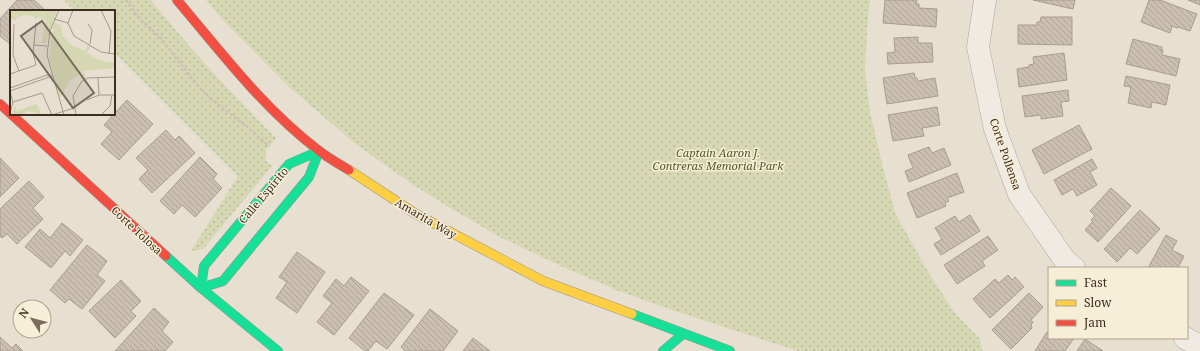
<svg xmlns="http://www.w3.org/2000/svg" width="1200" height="351" font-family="'Noto Serif',serif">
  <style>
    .park { fill: url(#park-dots) }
    .building { fill: url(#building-back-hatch); stroke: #a89c90 }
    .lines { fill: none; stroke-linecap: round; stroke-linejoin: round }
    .street-casing { stroke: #ada599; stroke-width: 23 }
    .fast-casing { stroke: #9c958a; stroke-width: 10 }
    .slow-casing { stroke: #9c958a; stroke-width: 10 }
    .jam-casing { stroke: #9c958a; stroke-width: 10 }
    .path { stroke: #c8c2b9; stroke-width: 2.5; stroke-dasharray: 3 2; stroke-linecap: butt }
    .street { stroke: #efebe3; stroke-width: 22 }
    .fast { stroke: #16e098; stroke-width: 9 }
    .slow { stroke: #ffcf43; stroke-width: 9 }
    .jam { stroke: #f24e42; stroke-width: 9 }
    .labels { text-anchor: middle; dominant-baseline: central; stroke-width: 3; stroke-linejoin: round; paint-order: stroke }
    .park-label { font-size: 11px; font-style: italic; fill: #4d5a26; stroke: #f7eed8 }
    .street-label { font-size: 11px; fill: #3d2e20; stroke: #f7eed8 }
    .inset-road { fill: none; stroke: #a3998a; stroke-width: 1 }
    .view { fill: #786c5e; fill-opacity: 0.15; stroke: #786c5e; stroke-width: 2 }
    .inset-edge { fill: none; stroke: #3d2e20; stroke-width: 2 }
  </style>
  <defs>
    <pattern id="park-dots" width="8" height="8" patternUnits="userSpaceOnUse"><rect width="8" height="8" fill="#d6d7b3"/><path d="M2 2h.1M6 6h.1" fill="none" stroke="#b9b99a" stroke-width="1.8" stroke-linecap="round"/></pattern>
    <pattern id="building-back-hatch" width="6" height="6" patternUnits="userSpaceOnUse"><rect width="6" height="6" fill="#cbbfb2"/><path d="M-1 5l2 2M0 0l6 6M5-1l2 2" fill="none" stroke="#afa499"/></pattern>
  </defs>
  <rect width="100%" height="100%" fill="#e7e0d1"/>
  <path class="park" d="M64 0H151C190 49 232 94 276 138L266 150V161L272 166 203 249 191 251 238 176 114 52V11H75Z
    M206 0H870L867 29 865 70 870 112 885 176 896 215 929 273 954 312 980 339 982 351H798L675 311 619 291 561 266 498 236 452 209 412 184 357 145 289 87 221 18Z"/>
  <path class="building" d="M17 0H34L46 11H11V43L10 44 0 36V19Z
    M885 0H917L916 4H919V8L937 9 936 27 883 23Z
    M1033 0H1075L1073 9Z
    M1149 0H1160L1197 14 1190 31 1178 27 1177 28 1172 26 1170 33 1141 22Z
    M1188 0H1200V5Z
    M1041 17H1072V45L1018 44V25H1037V22H1040Z
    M918 37V43H932L933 62 888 64 887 53 895 52 894 38Z
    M1133 39 1162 47 1161 50H1163L1162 55 1180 59 1176 76 1126 64Z
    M1064 53 1067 80 1019 87 1017 69 1029 67V65L1034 64 1033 57Z
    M914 73 915 78H917L918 81 935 78 938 96 887 104 883 78Z
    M1126 76 1170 85 1166 105 1152 102 1151 108 1128 103 1131 87 1124 86Z
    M1068 90 1069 101 1061 102 1063 116 1041 119V115L1025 117 1022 96Z
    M127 100 153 124 119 160 101 144 112 132 104 125Z
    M937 107 940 125 922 128 924 136 893 141 888 115Z
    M1079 125 1092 149 1044 174 1032 150Z
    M166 130 175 140 179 136 195 153 152 193 139 179 148 170 136 158Z
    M929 147 932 153 944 148 951 165 909 182 905 171 913 168 908 155Z
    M200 157 217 174 213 179 222 188 195 217 182 205 174 214 160 201Z
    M0 158 19 178 0 197Z
    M1092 159 1097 168 1090 172 1097 185 1077 196 1073 189 1062 195 1054 180Z
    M957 173 964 192 947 198 949 201 945 203 946 206 917 218 907 193Z
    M29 181 44 197 33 208 43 219 17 244 7 234 2 238 0 236V209Z
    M1111 188 1131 206 1098 242 1085 230 1093 221 1091 220 1095 216 1090 211Z
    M1140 210 1160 229 1137 254 1130 248 1117 262 1104 249Z
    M970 215 980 231 941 255 934 244 942 239 935 228 955 216 959 222Z
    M62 223 83 240 70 256 65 251 51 268 25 247 40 229 50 238Z
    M1166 235 1177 241 1172 250 1184 256 1178 268H1148Z
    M988 236 998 250 982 261 985 266 957 284 944 265Z
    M87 245 107 261 97 275 105 281 82 309 69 299 65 303 50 290Z
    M297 252 325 272 297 313 276 298 287 282 279 277Z
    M1008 275 1012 280 1015 277 1024 287 990 318 973 299 995 279 999 283Z
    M351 277 369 291 334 335 317 322 332 303 323 296 336 279 344 286Z
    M121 280 141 301 131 311 136 316 115 338 89 311Z
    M384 293 414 315 387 349 376 341 368 351H365L349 338Z
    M1029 293 1043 307 1031 320 1033 322 1031 325 1032 328 1011 349 992 330Z
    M154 308 169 322 162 331 173 342 165 351H115Z
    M430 309 458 331 443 351H405L401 347Z
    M1047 332 1049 334V338H1074L1065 351H1035Z
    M0 337 12 348 16 344 23 351H0Z
    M473 338 490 351H463Z
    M1085 339 1103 351H1077Z"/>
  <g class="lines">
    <defs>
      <path id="street" d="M985 0 978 47 995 129 1019 194 1064 259 1074 268
        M1185 338 1200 346"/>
      <path id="fast" d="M319 151 309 177 223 281 201 288 204 266 289 164Z
        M166 256 201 288 278 351
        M632 314 730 351
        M663 351 683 334"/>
      <path id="slow" d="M349 170 416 214 543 281 632 314"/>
      <path id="jam" d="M177 0C221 52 263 108 318 150 328 158 339 164 349 170
        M0 104 166 256"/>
    </defs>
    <use href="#street" class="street-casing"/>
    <use href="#fast" class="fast-casing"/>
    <use href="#slow" class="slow-casing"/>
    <use href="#jam" class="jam-casing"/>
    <path class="path" d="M126 0 140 19 160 37 198 86 211 99 245 125 269 146"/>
    <use href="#street" class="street"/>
    <use href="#fast" class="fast"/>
    <use href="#slow" class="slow"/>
    <use href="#jam" class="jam"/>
  </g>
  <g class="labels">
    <g class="park-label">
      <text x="718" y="152">Captain Aaron J.<tspan x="718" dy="13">Contreras Memorial Park</tspan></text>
    </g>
    <g class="street-label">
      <text transform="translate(1006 154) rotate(71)">Corte Pollensa</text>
      <text transform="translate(263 195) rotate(-50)">Calle Espirito</text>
      <text transform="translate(426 218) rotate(30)">Amarita Way</text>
      <text transform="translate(137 230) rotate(43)">Corte Tolosa</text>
    </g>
  </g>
  <g transform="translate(10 10)">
    <rect width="105" height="105" fill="#e7e0d1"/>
    <path d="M9 0H47L36 33H25L32 32 36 10 28 7 25 10 24 6 15 5 7 7 5 11 0 8V2ZM44 13 50 14 53 26 60 34 75 41 78 35 81 37 77 43 91 51 105 53V58L74 61 76 67 74 68 71 63 60 71 50 88 39 47ZM26 94 32 105 18 101 10 105 2 104 5 95 7 101Z" fill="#d6d7b3"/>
    <path class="inset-road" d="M49 0 40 21 37 45 54 105M63 0 58 13 64 26 91 42 105 44M91 0 101 21 99 44M44 9 58 13M4 14 3 45 9 61M78 14 82 20 80 34M24 35 37 36M0 64 26 55 23 43 26 13M88 68 89 85M0 78 37 65 42 66M0 81 42 66M0 82 3 92 0 103M77 90 89 85H105M3 92 32 83 42 105M42 105 64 98M66 105 63 86 72 71 78 68 105 67M91 105 100 96 102 85"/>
    <path class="view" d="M32 11 84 83 63 98 11 26Z"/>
    <rect width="105" height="105" class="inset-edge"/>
  </g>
  <rect x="1048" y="267" width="140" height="72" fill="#f7eed8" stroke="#ada18e"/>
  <rect x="1056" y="280" width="20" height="6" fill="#16e098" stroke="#ada18e"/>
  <text x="1084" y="287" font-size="12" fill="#3d2e20">Fast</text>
  <rect x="1056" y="300" width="20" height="6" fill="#ffcf43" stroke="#ada18e"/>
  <text x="1084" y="307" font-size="12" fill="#3d2e20">Slow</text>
  <rect x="1056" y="320" width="20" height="6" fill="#f24e42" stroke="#ada18e"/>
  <text x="1084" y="327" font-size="12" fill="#3d2e20">Jam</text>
  <g transform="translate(32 319) rotate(306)"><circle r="19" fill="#f7eed8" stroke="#ada18e"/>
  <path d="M0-3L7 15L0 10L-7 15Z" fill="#786c5e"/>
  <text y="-6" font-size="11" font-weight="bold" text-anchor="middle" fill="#3d2e20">N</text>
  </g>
</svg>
